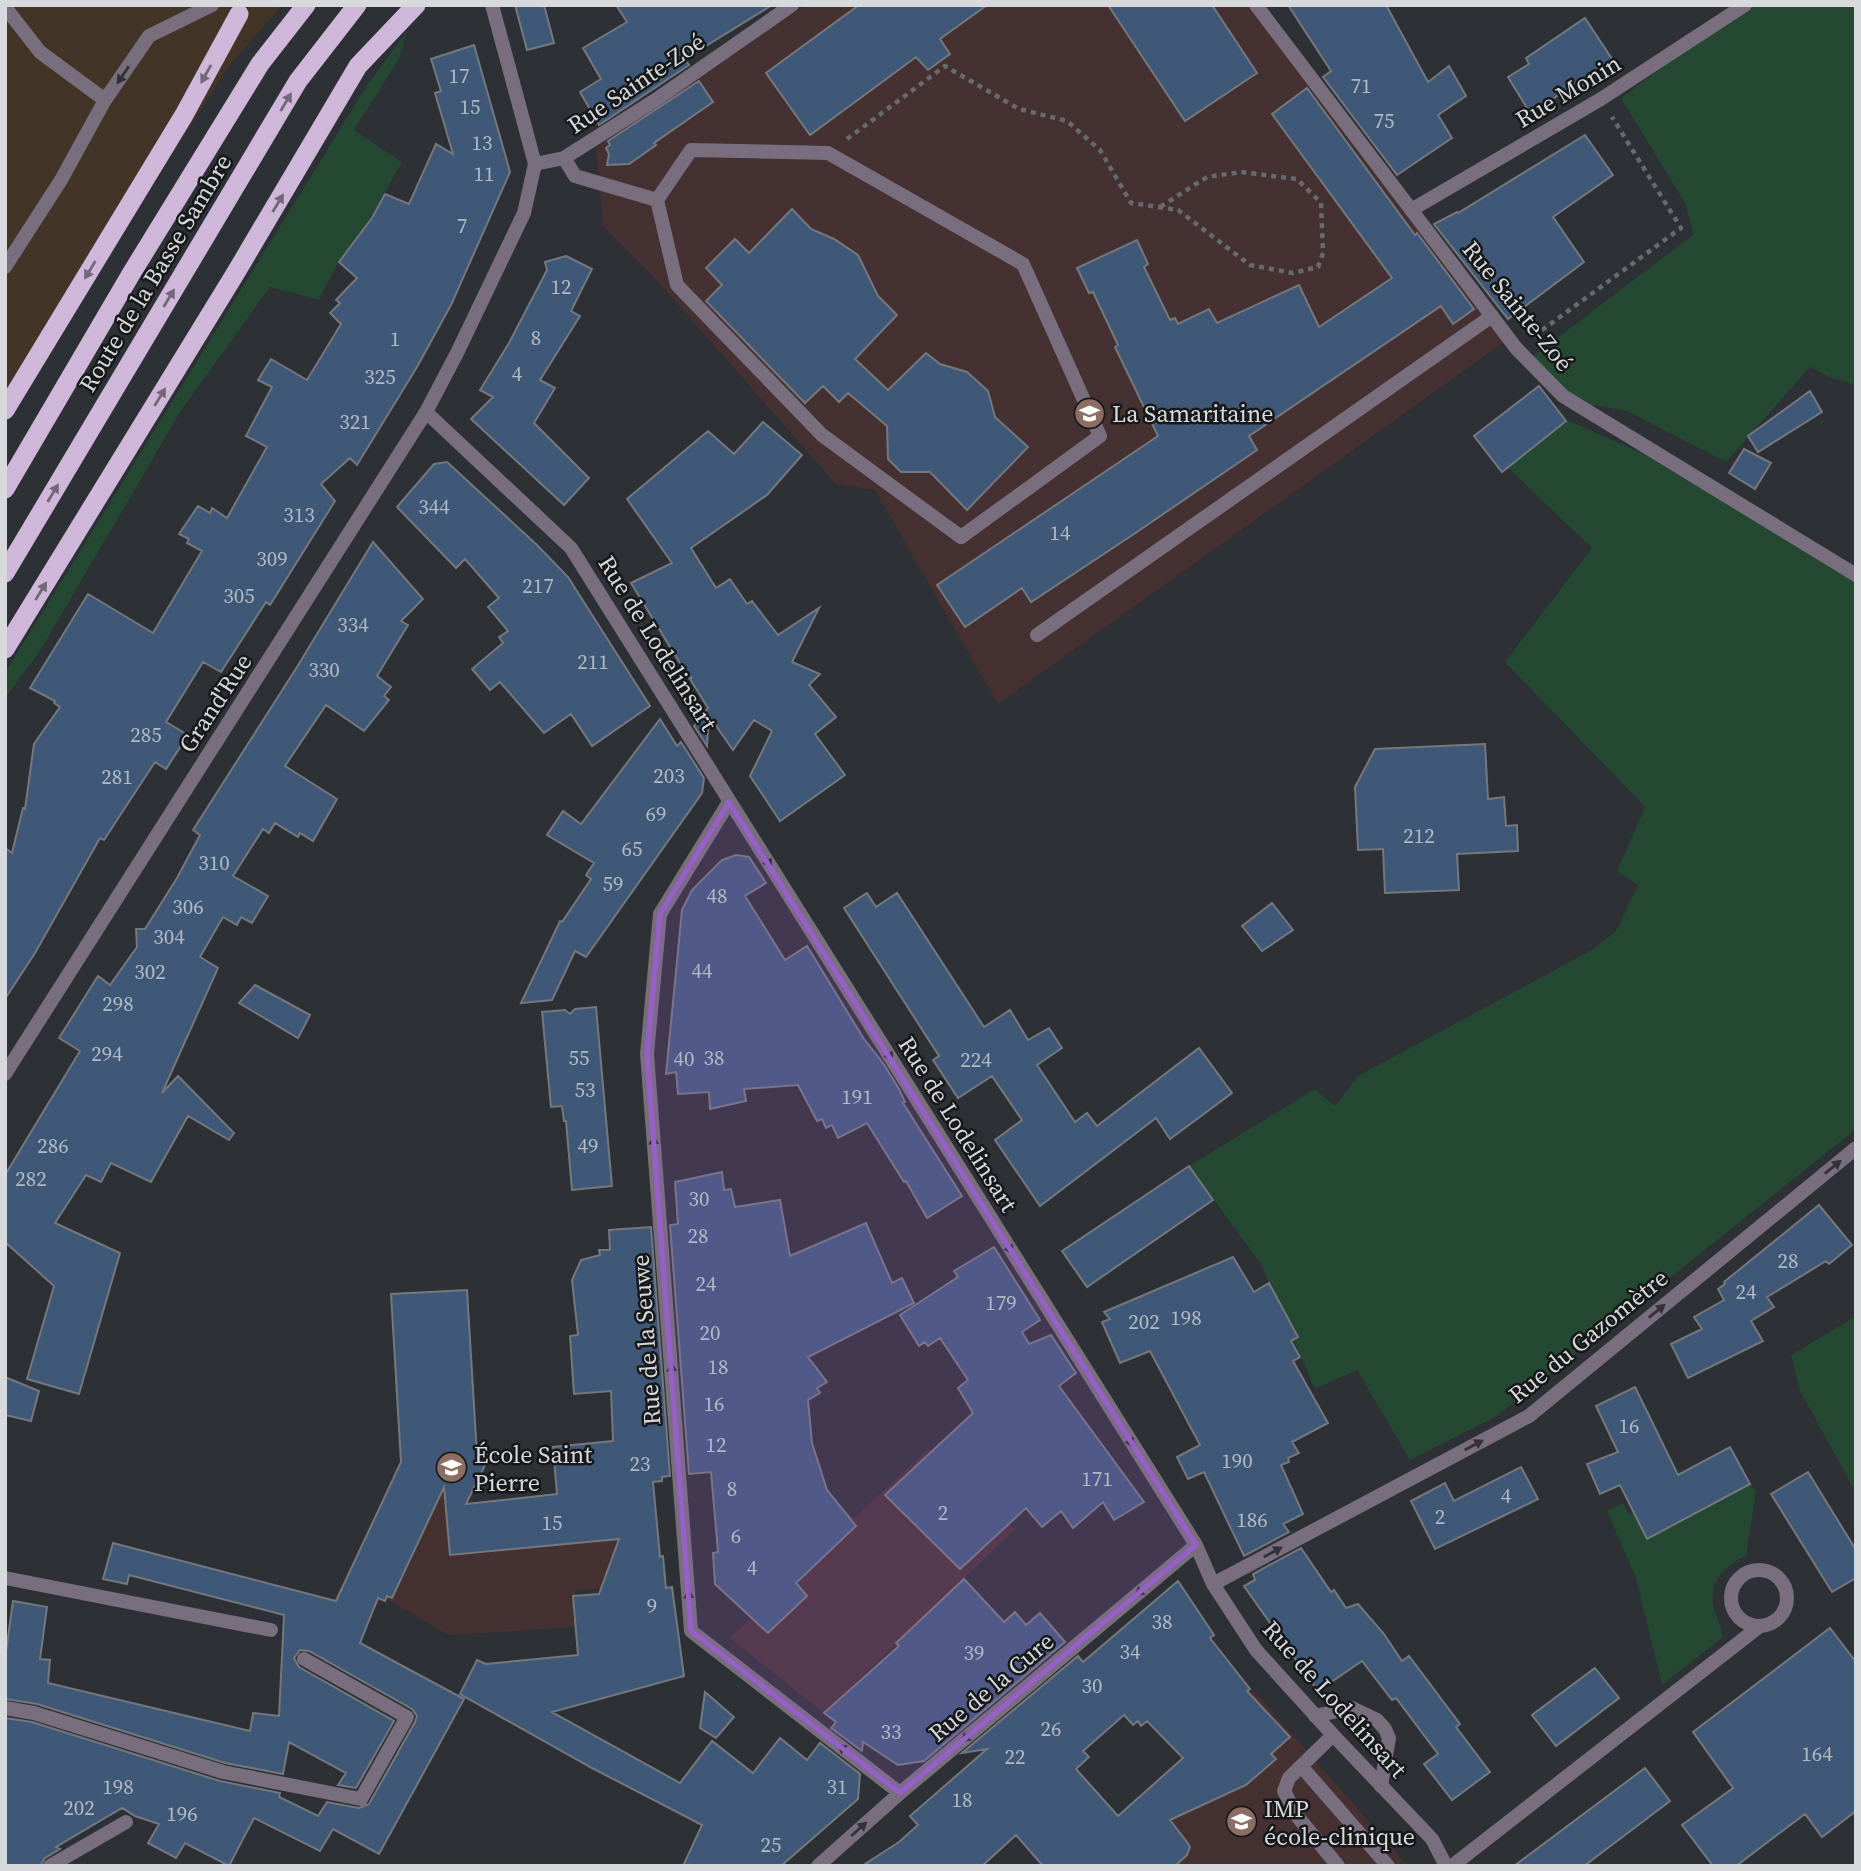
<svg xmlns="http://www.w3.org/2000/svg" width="1861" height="1871" font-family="'Source Serif 4',serif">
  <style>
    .commercial { fill: #423527 }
    .education { fill: #463132 }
    .green { fill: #244831 }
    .building { fill: #3f5878; stroke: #74787d; stroke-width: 2; fill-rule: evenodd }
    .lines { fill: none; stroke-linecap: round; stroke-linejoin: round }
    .path { stroke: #676a6e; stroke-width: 4.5; stroke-dasharray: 5 5; stroke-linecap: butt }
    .service { stroke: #786e7e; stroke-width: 14 }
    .minor { stroke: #786e7e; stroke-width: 14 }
    .tertiary { stroke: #786e7e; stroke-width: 14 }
    .trunk { stroke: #cfb7da; stroke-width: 19 }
    .oneway { fill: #73687a }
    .oneway2 { fill: #343238 }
    .marked { fill: #9760c8; fill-opacity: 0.2; stroke: #9760c8; stroke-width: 5; stroke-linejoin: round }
    .labels { text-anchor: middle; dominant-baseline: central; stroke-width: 5; stroke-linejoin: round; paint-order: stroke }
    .number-label { font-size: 21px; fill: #b1b9c3 }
    .street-label { font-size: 24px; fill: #d7d9dc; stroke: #17181a }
    .poi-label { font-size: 24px; fill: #d7d9dc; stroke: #17181a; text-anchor: start }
  </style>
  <rect width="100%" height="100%" fill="#2d3034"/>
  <path class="commercial" d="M5 5H282L229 66 5 415Z"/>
  <path class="education" d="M806 5H1248L1425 228 1504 342 998 704 875 490 836 484 651 274 603 226 596 147Z
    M392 1294 476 1453 488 1454 468 1503 653 1486 666 1587 575 1590 576 1627 449 1635 383 1597 374 1609 333 1602 394 1478 420 1460H400Z
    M929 1448 1015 1529 824 1713 730 1638 799 1573 829 1498 854 1518Z
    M1253 1690 1408 1866H1062L1166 1773 1171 1777 1239 1719Z"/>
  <path class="green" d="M1747 5H1856V385L1832 378 1810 367 1726 462 1627 411 1570 401 1528 360 1693 235 1686 205 1621 98Z
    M407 31 399 59 354 130 402 162 367 224 339 261 319 300 270 287 182 409 40 651 5 698V673L366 87Z
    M1562 418 1696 477 1856 579V1129L1497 1416 1410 1460 1357 1370 1315 1389 1261 1264 1189 1166 1315 1089 1335 1106 1358 1076 1592 950 1616 931 1638 885 1617 871 1645 807 1505 662 1592 548 1503 463Z
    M1856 1316V1493L1799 1389 1791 1355Z
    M1749 1481 1756 1492 1746 1556C1727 1563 1709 1582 1713 1604 1715 1616 1722 1626 1723 1637L1662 1685 1636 1578 1607 1511 1623 1503 1629 1514 1633 1513 1647 1537Z"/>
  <path class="building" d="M515 5H544L554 43 527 50Z
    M616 5H772L685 59 689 65 599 125 580 92 601 79 583 48 627 22Z
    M859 5H987L940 39 950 54 928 70 916 57 810 135 766 73Z
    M1108 5H1212L1257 73 1185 121Z
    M1288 5H1386L1428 82 1449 66 1466 96 1438 115 1452 138 1397 175 1323 77 1331 71Z
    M1585 18 1618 68 1583 90 1578 83 1530 113 1508 77 1529 64 1526 58Z
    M474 45 510 172 451 305 417 367 357 465 350 458 321 484 335 501 270 605 266 602 221 672 203 662 166 722 188 735 166 769 155 762 104 840 100 838 35 953 5 999V848L12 853 23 808 25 809 34 744 60 707 54 703 55 701 30 688 88 594 153 633 202 551 187 543 189 539 179 534 198 506 210 513 212 508 227 518 267 447 246 436 272 387 258 380 271 359 307 380 341 324 330 313 340 303 336 300 357 278 339 262 372 218 385 194 409 204 436 144 453 154 435 93 441 91 431 59Z
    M699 81 713 102 654 143 656 145 629 164 607 165 609 154 606 148 610 145 608 141Z
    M1307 88 1415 235 1417 233 1474 309 1453 324 1441 306 1249 436 1257 450 1131 536 1031 602 1022 588 965 627 937 585 1158 436 1115 347 1118 345 1093 292 1089 293 1077 268 1137 240 1148 264 1144 267 1170 320 1175 318 1178 324 1209 309 1217 323 1299 285 1319 327 1392 278 1272 114Z
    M1585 135 1613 175 1553 217 1584 262 1508 319 1434 224 1457 212 1458 213Z
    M792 209 811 229 834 239 858 255 878 296 897 315 855 359 888 390 926 353 940 364 967 372 988 391 995 417 1028 447 967 510 930 472H901L888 459 887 426 848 393 839 402 823 386 805 403 706 301 722 285 706 268 735 239 749 253Z
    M566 256 592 269 571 311 580 316 540 380 555 388 534 423 589 478 564 505 471 419 493 397 480 390 509 343 547 270 545 262Z
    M1539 386 1566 421 1502 472 1474 436Z
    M1810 391 1822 412 1758 452 1748 436Z
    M763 422 802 455 767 495 691 548 716 588 730 579 747 604 752 601 778 635 819 608 792 662 820 674 809 685 836 717 815 734 845 775 780 821 750 776 772 731 754 720 733 750 709 716 707 746 694 726 708 708 690 679 692 677 689 678 631 583 672 563 627 499 708 431 734 454Z
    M1744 449 1771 463 1755 489 1729 473Z
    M447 462 537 545 568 577 650 706 592 746 571 714 544 733 500 682 490 690 472 669 503 643 499 637 508 631 488 607 499 598 465 559 456 568 397 507 434 464Z
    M373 542 423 599 401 621 408 625 377 676 391 687 384 696 389 700 364 731 326 705 285 766 337 799 313 841 300 833 298 837 275 823 269 833 263 829 233 876 268 896 252 923 241 917 237 925 223 917 200 957 218 968 162 1093 178 1076 234 1133 229 1140 188 1116 151 1182 111 1163 101 1182 86 1175 55 1223 120 1253 79 1394 27 1379 54 1286 5 1242V1175L80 1051 59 1038 98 976 110 985 137 947 136 929H145L177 878 200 835 193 830 297 667Z
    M660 719 677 746 681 742 704 778 702 793 586 957 575 951 552 1000 521 1003 560 921 562 922 591 879 586 875 594 863 547 835 563 811 581 824Z
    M1485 744 1488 799 1504 797 1506 826 1517 825 1518 851 1457 854 1459 890 1385 893 1383 849 1358 850 1355 787 1375 749Z
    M736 855 749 857 766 883 745 896 785 960 807 946 864 1039 883 1063 899 1089 905 1102 903 1103 962 1196 927 1218 906 1181 904 1182 867 1123 838 1138 832 1125 826 1128 822 1119 817 1121 798 1085 744 1089 746 1101 710 1109 709 1092 678 1094 676 1072 666 1074 682 910 692 890 722 860Z
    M867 893 876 907 897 893 984 1027 1010 1010 1028 1040 1049 1028 1062 1048 1037 1065 1075 1122 1087 1113 1097 1126 1199 1048 1232 1093 1170 1139 1156 1118 1040 1206 995 1140 1022 1120 992 1076 958 1098 933 1060 939 1056 844 908Z
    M1272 903 1293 930 1262 951 1242 926Z
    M255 985 310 1015 298 1038 239 1003Z
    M596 1007 612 1186 572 1190 566 1121H564L562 1106 551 1107 542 1012 565 1010 570 1014 575 1009Z
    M1189 1166 1213 1200 1087 1287 1062 1251Z
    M722 1172 724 1190 731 1189 735 1207 780 1200 790 1256 866 1223 892 1283 902 1278 914 1303 808 1357 827 1382 817 1388 820 1393 808 1400 812 1443 827 1490 856 1526 796 1583 807 1596 768 1633 715 1584 713 1553 718 1552 711 1472 689 1474 670 1225 678 1224 675 1182Z
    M1819 1205 1852 1245 1829 1264 1826 1261 1767 1297 1774 1307 1751 1321 1763 1341 1688 1378 1671 1344 1702 1329 1694 1317 1724 1300 1718 1289 1725 1284 1724 1282Z
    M651 1227 670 1476 662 1477V1481L653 1482 660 1557 663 1556 666 1588 672 1587 684 1676 552 1712 680 1783 712 1741 753 1773 780 1738 807 1760 820 1743 860 1774 858 1799 781 1866H683L702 1825 592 1768 460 1694 477 1660 486 1664 578 1655 573 1596 599 1594 619 1539 450 1555 444 1487 392 1598 387 1596 385 1601 378 1598 360 1643 464 1699 379 1854 333 1829 320 1851 254 1818 229 1866 185 1843 176 1858 148 1843 159 1824 135 1816 122 1808 56 1847 60 1849 45 1858 40 1866H5V1718L32 1722 220 1781 280 1793 279 1797 318 1816 327 1802 359 1808 369 1804 415 1722 417 1716 412 1709 309 1651 300 1650 294 1658 299 1667 394 1721 356 1788 338 1785 346 1773 289 1742 283 1774 225 1763 37 1704 5 1699V1659L13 1601 47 1607 40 1659 50 1660 48 1683 250 1731 253 1713 279 1716 284 1615 129 1575 127 1584 103 1579 113 1543 336 1601 401 1462 391 1294 467 1290 477 1455H490L466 1504 557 1494 553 1447 613 1441 611 1391 574 1394 570 1336 578 1335 572 1280 581 1260 600 1255 599 1250H610L609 1230Z
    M994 1247 1040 1320 1022 1332 1029 1344 1051 1335 1076 1373 1059 1386 1144 1502 1114 1520 1103 1502 1073 1528 1061 1511 1042 1527 1026 1508 960 1569 885 1495 973 1413 958 1388 968 1380 940 1338 928 1346 925 1342 919 1346 900 1315 958 1277 954 1271Z
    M1233 1257 1254 1292 1269 1283 1298 1337 1291 1341 1300 1357 1293 1361 1328 1423 1292 1442 1299 1453 1288 1458 1289 1462 1281 1465 1303 1514 1283 1524 1289 1532 1244 1556 1204 1472 1188 1479 1177 1457 1200 1445 1150 1351 1120 1363 1102 1322 1110 1319 1104 1312Z
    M5 1377 39 1391 31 1421 5 1415Z
    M1635 1387 1678 1475 1730 1447 1750 1484 1647 1539 1620 1485 1600 1494 1587 1464 1618 1452 1596 1406Z
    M1521 1467 1538 1499 1435 1549 1411 1501 1445 1483 1454 1501Z
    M1808 1472 1856 1550V1578L1832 1592 1771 1494Z
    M1301 1548 1331 1592 1334 1590 1346 1608 1358 1604 1384 1634 1402 1661 1409 1656 1460 1724 1456 1727 1490 1772 1452 1800 1424 1764 1438 1754 1396 1698 1392 1700 1362 1661 1318 1691 1244 1586 1255 1580 1253 1574Z
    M964 1579 1004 1622 1015 1612 1026 1625 1040 1613 1065 1642 924 1761 898 1765 863 1742 862 1751 831 1728 836 1722 824 1713 899 1646 896 1643Z
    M1178 1581 1214 1635 1210 1638 1250 1689 1247 1691 1290 1737 1271 1754 1276 1759 1246 1785 1170 1820 1187 1842 1190 1847 1187 1855 1175 1866H1043L1016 1835 982 1866H862L899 1842 918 1825 910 1816 987 1749 962 1753 1078 1656 1083 1662ZM1124 1715 1133 1725 1138 1721 1141 1726 1147 1721 1183 1758 1118 1816 1076 1769 1089 1757 1083 1751Z
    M1830 1628 1856 1662V1811L1822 1837 1805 1814 1736 1866H1713L1682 1825 1733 1788 1693 1732Z
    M1595 1668 1619 1698 1556 1746 1532 1715Z
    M705 1692 734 1717 716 1738 700 1728Z
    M1645 1768 1670 1801 1584 1866H1514Z"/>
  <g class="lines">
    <path class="path" d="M847 139 945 66 1019 109 1067 121 1100 150 1131 203 1178 210 1250 265 1293 273 1318 267 1323 253 1321 203 1297 179 1241 172 1207 177 1160 207
      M1534 336 1681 228 1612 117"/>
    <path class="service" d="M691 150 828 153 1023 264 1100 436 961 537 822 435 677 285 657 200Z
      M564 158 575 176 657 200
      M1037 635 1492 316
      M5 1578 271 1630
      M5 1708 34 1713 223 1772 361 1799 407 1717 304 1659
      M1315 1716 1352 1708 1377 1720 1385 1729 1389 1738 1381 1786
      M1333 1735 1289 1778 1284 1791 1297 1816 1338 1866
      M1301 1766 1388 1866"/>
    <path class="minor" d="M1256 5 1516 348 1563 396 1856 575
      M5 7 40 52 105 100
      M535 164 564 158 654 101 792 5
      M1411 210 1601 99 1745 5
      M5 267 61 180 105 100 149 36 212 5
      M426 412 571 548 1196 1545 1213 1584 1256 1650 1333 1735 1432 1839 1446 1866
      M729 802 660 914 647 1054 691 1631 900 1793
      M1731 1598a28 28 0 1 1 56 0a28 28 0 1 1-56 0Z
      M1213 1584 1529 1416 1856 1148
      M50 1866 126 1822
      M818 1866 900 1793 1196 1545
      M1452 1866 1760 1626"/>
    <path class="tertiary" d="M5 1074 426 412 457 353 524 213 535 164 492 5"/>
    <path class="trunk" d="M5 410 184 115 239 14
      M5 489 131 274 260 64 306 5
      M5 573 298 81 357 5
      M5 649 235 274 358 66 416 5"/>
  </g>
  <defs><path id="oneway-solid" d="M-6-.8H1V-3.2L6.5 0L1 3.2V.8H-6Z" transform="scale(1.75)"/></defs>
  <g class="oneway">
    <use href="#oneway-solid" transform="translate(206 74) rotate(119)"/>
    <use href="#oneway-solid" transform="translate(286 102) rotate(-59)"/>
    <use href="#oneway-solid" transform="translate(278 203) rotate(-59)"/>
    <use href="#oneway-solid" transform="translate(90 270) rotate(121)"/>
    <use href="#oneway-solid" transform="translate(169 298) rotate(-59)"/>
    <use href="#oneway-solid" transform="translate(160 397) rotate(-58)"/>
    <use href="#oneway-solid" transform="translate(53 493) rotate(-59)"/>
    <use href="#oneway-solid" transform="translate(41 591) rotate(-58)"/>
  </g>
  <g class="oneway2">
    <use href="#oneway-solid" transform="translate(123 75) rotate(124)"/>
    <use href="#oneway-solid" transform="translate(766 859) rotate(58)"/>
    <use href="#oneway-solid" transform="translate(887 1052) rotate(58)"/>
    <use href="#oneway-solid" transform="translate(654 1146) rotate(-94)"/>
    <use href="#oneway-solid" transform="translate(1833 1167) rotate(-39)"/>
    <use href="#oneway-solid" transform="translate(1007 1245) rotate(58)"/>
    <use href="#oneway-solid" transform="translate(1657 1311) rotate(-39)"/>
    <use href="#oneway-solid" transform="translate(672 1373) rotate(-94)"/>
    <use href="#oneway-solid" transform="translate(1128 1438) rotate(58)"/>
    <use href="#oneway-solid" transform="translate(1474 1445) rotate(-28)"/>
    <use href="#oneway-solid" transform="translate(1273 1552) rotate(-28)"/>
    <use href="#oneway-solid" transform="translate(1143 1589) rotate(140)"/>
    <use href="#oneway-solid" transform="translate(689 1600) rotate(-94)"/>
    <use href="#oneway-solid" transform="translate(969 1735) rotate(140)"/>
    <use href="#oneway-solid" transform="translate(846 1751) rotate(-142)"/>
    <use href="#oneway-solid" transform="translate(859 1829) rotate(-42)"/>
  </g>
  <path class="marked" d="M729 802 1196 1545 900 1793 691 1631 647 1054 660 914Z"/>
  <defs>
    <symbol id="school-disc" viewBox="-11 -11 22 22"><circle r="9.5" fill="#8d6e63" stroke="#17181a"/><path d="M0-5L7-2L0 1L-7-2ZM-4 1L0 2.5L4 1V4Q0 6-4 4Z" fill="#fff"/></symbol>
    <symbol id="university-disc" viewBox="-11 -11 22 22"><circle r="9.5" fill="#8d6e63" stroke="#17181a"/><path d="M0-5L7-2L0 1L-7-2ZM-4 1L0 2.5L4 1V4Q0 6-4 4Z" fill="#fff"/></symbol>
  </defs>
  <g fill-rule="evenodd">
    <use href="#school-disc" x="1072" y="396" width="35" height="35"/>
    <use href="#school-disc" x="434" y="1450" width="35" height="35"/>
    <use href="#university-disc" x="1224" y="1804" width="35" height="35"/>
  </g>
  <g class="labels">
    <g class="number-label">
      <text x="459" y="75">17</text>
      <text x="1361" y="85">71</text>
      <text x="470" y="106">15</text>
      <text x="1384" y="120">75</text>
      <text x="482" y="142">13</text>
      <text x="484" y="173">11</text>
      <text x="462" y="225">7</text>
      <text x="561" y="286">12</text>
      <text x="536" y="337">8</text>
      <text x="395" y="338">1</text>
      <text x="517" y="373">4</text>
      <text x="380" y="376">325</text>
      <text x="355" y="421">321</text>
      <text x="434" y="506">344</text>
      <text x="299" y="514">313</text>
      <text x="1060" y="532">14</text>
      <text x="272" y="558">309</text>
      <text x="538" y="585">217</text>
      <text x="239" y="595">305</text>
      <text x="353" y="624">334</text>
      <text x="593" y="661">211</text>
      <text x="324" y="669">330</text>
      <text x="146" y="734">285</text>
      <text x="669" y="775">203</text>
      <text x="117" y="776">281</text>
      <text x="656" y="813">69</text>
      <text x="1419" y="835">212</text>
      <text x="632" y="848">65</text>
      <text x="214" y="862">310</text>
      <text x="613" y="883">59</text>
      <text x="717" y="895">48</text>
      <text x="188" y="906">306</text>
      <text x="169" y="936">304</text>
      <text x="702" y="970">44</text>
      <text x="150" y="971">302</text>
      <text x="118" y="1003">298</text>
      <text x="107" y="1053">294</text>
      <text x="579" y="1057">55</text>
      <text x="714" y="1057">38</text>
      <text x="684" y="1058">40</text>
      <text x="976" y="1059">224</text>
      <text x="585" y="1089">53</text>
      <text x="857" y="1096">191</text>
      <text x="53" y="1145">286</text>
      <text x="588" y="1145">49</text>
      <text x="31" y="1178">282</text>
      <text x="699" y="1198">30</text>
      <text x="698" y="1235">28</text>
      <text x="1788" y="1260">28</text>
      <text x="706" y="1283">24</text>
      <text x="1746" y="1291">24</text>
      <text x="1001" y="1302">179</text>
      <text x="1186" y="1317">198</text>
      <text x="1144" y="1321">202</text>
      <text x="710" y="1332">20</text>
      <text x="718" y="1366">18</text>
      <text x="714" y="1403">16</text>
      <text x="1629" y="1425">16</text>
      <text x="716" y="1444">12</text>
      <text x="1237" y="1460">190</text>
      <text x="640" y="1463">23</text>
      <text x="1097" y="1478">171</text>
      <text x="732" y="1488">8</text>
      <text x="1506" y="1495">4</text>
      <text x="943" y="1512">2</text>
      <text x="1440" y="1516">2</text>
      <text x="1252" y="1519">186</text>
      <text x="552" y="1522">15</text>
      <text x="736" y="1535">6</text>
      <text x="752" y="1567">4</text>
      <text x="652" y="1605">9</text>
      <text x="1162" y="1621">38</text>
      <text x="1130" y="1651">34</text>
      <text x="974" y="1652">39</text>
      <text x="1092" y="1685">30</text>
      <text x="1051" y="1728">26</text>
      <text x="891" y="1731">33</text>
      <text x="1817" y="1753">164</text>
      <text x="1015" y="1756">22</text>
      <text x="118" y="1786">198</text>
      <text x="837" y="1786">31</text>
      <text x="962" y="1799">18</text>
      <text x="79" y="1807">202</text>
      <text x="182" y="1813">196</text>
      <text x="771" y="1844">25</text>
    </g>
    <g class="street-label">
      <text transform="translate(636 83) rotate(-34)">Rue Sainte-Zoé</text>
      <text transform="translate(1568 91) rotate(-31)">Rue Monin</text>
      <text transform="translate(155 273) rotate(-59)">Route de la Basse Sambre</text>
      <text transform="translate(1518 306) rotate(51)">Rue Sainte-Zoé</text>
      <text transform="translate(658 643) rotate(58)">Rue de Lodelinsart</text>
      <text transform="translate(215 703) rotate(-57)">Grand'Rue</text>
      <text transform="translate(958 1124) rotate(58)">Rue de Lodelinsart</text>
      <text transform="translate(1588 1336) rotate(-39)">Rue du Gazomètre</text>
      <text transform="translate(646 1340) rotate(-94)">Rue de la Seuwe</text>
      <text transform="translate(991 1687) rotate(-40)">Rue de la Cure</text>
      <text transform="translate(1335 1699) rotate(48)">Rue de Lodelinsart</text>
    </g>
    <g class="poi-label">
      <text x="1112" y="413">La Samaritaine</text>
      <text x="474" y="1454">École Saint<tspan x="474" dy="28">Pierre</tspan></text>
      <text x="1264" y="1808">IMP<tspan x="1264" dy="28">école-clinique</tspan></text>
    </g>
  </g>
  <rect width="1861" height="1871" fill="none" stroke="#d7d9dc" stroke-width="14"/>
</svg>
